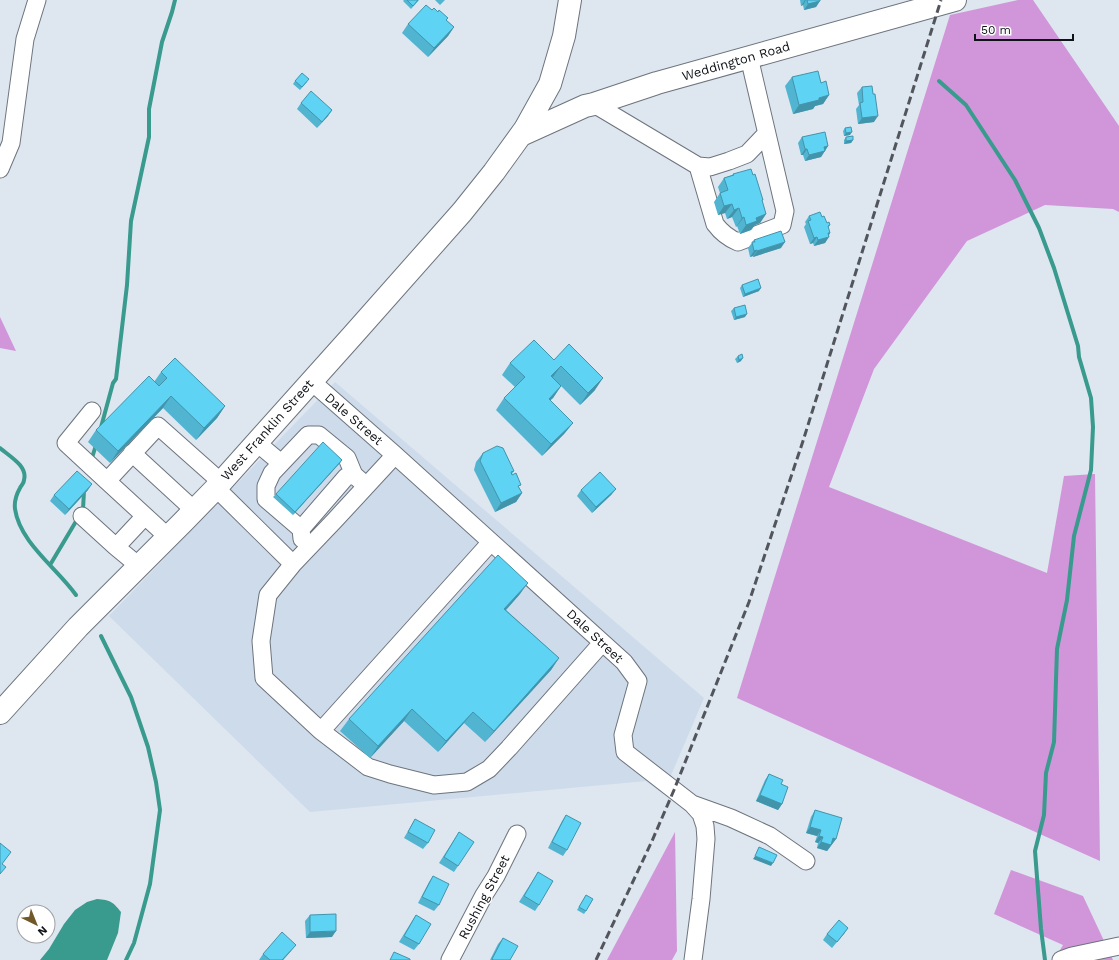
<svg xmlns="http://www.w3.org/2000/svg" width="1119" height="960" font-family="'Work Sans',sans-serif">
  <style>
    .built { fill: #cddbeb }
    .forest { fill: #d096d9 }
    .water { fill: #399a8e }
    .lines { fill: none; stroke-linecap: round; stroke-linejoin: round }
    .stream { stroke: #399a8e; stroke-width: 4 }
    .minor-casing { stroke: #6d747d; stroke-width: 19 }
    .major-casing { stroke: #6d747d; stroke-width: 24 }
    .minor { stroke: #fff; stroke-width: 17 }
    .major { stroke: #fff; stroke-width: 22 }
    .rail { stroke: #52565c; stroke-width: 3; stroke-dasharray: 8 4; stroke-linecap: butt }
    .wall { fill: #51b5d2 }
    .shaded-wall { fill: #4294ab }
    .building { fill: #5ed3f4; stroke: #4294ab }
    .labels { text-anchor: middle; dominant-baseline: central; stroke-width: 3; stroke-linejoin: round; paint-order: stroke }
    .street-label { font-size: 13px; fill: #0f1216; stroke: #fff }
  </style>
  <rect width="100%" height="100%" fill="#dee6f0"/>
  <path class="built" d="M335 382 704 698 663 794 646 781 310 812 109 616Z"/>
  <path class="forest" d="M1018 0H1033L1119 126V212L1113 209 1045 205 967 241 874 369 829 487 1047 573 1064 476 1095 474 1100 861 737 698 950 15Z
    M0 317 16 351 0 348Z
    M675 832 677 951 672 960H607Z
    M1011 870 1083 896 1113 960H1054L1063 945 994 914Z"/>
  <path class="water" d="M97 899C111 900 113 902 121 912L118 933 107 960H40L49 949 64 924 75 910 87 902Z"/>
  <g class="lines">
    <path class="stream" d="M939 81 966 105 1015 180 1039 228 1054 268 1078 346 1079 357 1091 398 1093 427 1091 470 1074 536 1067 600 1057 649 1054 742 1046 773 1044 815 1035 851 1041 929 1045 960
      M100 431 113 383 116 379 127 285 131 221 149 137V109L162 42 172 12 175 0
      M0 448C9 456 28 466 24 480 24 483 21 486 20 488 16 495 14 501 15 509 20 543 57 568 76 595
      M91 461 96 445
      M81 512 83 509 84 491
      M50 565 78 518
      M101 636 131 697 148 747 156 782 160 810 150 884 134 943 126 960"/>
    <defs>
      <path id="minor" d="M594 104 698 166 710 167 729 161 747 154 766 134
        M698 166 715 224C721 232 728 238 738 242L782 225 785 211 749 57
        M0 169 11 143 25 39 37 0
        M311 381 395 455 624 662 638 681 623 735 625 752 692 804 701 814 705 826 706 839 701 899 693 960
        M92 411 66 443 107 481
        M256 442 281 463
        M132 453 194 510
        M216 488 293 564 335 520 395 455
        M82 516 116 547 145 516
        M301 529 266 499V486L272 473 308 435H319L347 458 354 475
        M168 537 107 481 158 426 221 482
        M302 539 301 529 346 477 354 475 362 482
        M116 547 139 566
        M293 564 268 595 261 641 264 678 321 731 491 542
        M321 731 368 767 390 774 434 785 467 782 489 769 509 748 602 643
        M692 804 731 818 770 836 806 861
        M450 960 484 895 496 876 517 834
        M1061 960 1072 956 1119 946"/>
      <path id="major" d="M521 135 585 106 594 104 657 83 955 0
        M0 713 78 627 183 522 216 488 353 335 462 212 494 172 525 129 550 84 564 36 570 0"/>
    </defs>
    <use href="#minor" class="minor-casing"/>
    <use href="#major" class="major-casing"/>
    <use href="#minor" class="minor"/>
    <use href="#major" class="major"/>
    <path class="rail" d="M596 960 652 841 674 790 749 602 803 441 941 0"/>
  </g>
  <path class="wall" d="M404 0H419L411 9 403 1Z
    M435 0H445L440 5Z
    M800 0H820L816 7 804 10 803 5 801 6Z
    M446 20 454 27 448 36 428 57 402 33 408 24Z
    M792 77 821 83 829 95 823 104 815 106 813 109 793 114 785 86Z
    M295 81 307 82 300 90 293 84Z
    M862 87 873 94 874 122 858 124 856 109 859 105 857 93Z
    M301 103 332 110 328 116 317 128 297 109Z
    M845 128 850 135 844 136 843 131Z
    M802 137 828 146 821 157 805 161 803 155H801L798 143Z
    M846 137 853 140 851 143 844 144V140Z
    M733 174 762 201 766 214 760 223 755 225 751 230 740 234 737 226 736 227 732 217 727 219 725 213 718 215 714 202 720 193 718 187 724 178 732 175Z
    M809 216 822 217 827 223 830 225 828 228 830 233 825 243 814 246 813 243 810 244 804 227 806 224 805 222Z
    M754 240 781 248 753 257V256L750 257 748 248Z
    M742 285 759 291 743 297 740 288Z
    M734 308 745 317 734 320 731 311Z
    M738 356 741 361 737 363 735 359Z
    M554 360 595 390 580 405 561 386 553 398 550 400 573 423 564 434 542 456 496 410 504 398 515 387 502 375 510 363Z
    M161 372 225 406 217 418 196 440 163 408 110 463 88 442 96 430 154 382Z
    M483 453 514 471 512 474 522 493 516 502 495 512 474 470 476 462Z
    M342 460 293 515 273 497 276 494Z
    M616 489 611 495 592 513 577 496 581 490Z
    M88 490 65 515 50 501 54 495Z
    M520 594 506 610 559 658 551 670 485 742 464 723 438 752 404 721 370 758 340 731 349 719Z
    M769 774 781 784 782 804 778 810 756 801 765 780Z
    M815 810 836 839 827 851 817 848 818 843 815 842 817 836 806 833 811 817Z
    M566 815 567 850 563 856 548 848 562 821Z
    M415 819 428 843 423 849 404 838Z
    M459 832 458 866 454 872 439 863Z
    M538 872 539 905 535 911 519 902Z
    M433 876 439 905 434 911 418 903 429 882Z
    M586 895V911L584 914 577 910Z
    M310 915 332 937 306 938 305 921Z
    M416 915 419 944 414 950 399 942 412 921Z
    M848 928 832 948 823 940 827 934Z
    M503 938 510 960H490L498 944Z
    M291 951 283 960H259L263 954Z"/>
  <path class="shaded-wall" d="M805 0H806L803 5 801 6Z
    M820 1 816 7 804 10 808 4Z
    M454 27 448 36 428 57 434 48Z
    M829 95 823 104 815 106 813 109 793 114 799 105 819 98Z
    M332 110 328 116 317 128Z
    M878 116 874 122 858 124 862 118Z
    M852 132 850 135 844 136 846 133Z
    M853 140 851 143 844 144 846 141Z
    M828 146 821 157 805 161 809 155 824 147Z
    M805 149H807L803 155H801Z
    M732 204 725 213 718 215 724 206Z
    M739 208 732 217 727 219 734 210Z
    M766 214 760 223 755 225 751 230 740 234 746 225 756 218Z
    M744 217 737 226 736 227 742 218Z
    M828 233H830L827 238 829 237 825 243 814 246 818 240Z
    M817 237 813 243 810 244 814 238Z
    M785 242 781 248 753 257 757 251Z
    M757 250 753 256 750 257 754 251Z
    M761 288 759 291 743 297 745 294Z
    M747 314 745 317 734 320 736 317Z
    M743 358 741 361 737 363 739 360Z
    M561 366 553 377 551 376Z
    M603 378 595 390 580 405 588 393Z
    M561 386 553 398 540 410 549 399Z
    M171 396 163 408 110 463 118 451Z
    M225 406 217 418 196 440 204 428Z
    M573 423 564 434 542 456 551 444Z
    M342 460 340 463 293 515 295 512Z
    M92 484 88 490 65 515 69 509Z
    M616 489 611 495 592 513 596 507Z
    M522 493 516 502 495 512 501 503Z
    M528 583 520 594 496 621 504 609Z
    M559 658 551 670 485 742 494 731Z
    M412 709 404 721 370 758 378 746Z
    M473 712 464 723 438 752 446 741Z
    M760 795 782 804 778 810 756 801Z
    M810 827 821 830 817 836 806 833Z
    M819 836 823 837 818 843 815 842Z
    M833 838 836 839 827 851 817 848 821 842Z
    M755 856 773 863 771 866 753 859Z
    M848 928 844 934 832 948 837 942Z
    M336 931 332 937 306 938 310 932Z
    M296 945 291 951 283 960H282Z"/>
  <path class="building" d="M407 0H418L413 6Z
    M807 0H820V1L808 4Z
    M426 5 432 10 434 8 438 12 439 10 448 18 446 20 454 27 434 48 408 24Z
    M818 71 821 83 826 81 829 95 819 98V100L799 105 792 77Z
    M302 73 309 79 302 87 295 81Z
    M872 86 873 94H875L878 116 862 118 860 103 863 102 862 87Z
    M311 91 332 110 322 122 301 103Z
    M851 127 852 132 846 133 845 128Z
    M825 132 828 146 824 147 825 151 809 155 807 149H805L802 137Z
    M853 136V140L846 141V137Z
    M751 169 753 175 755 174 763 200H762L766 214 756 218 757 221 746 225 744 217 742 218 739 208 734 210 732 204 724 206 720 193 728 190 724 178 734 175 733 174Z
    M820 212 822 217 824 216 827 223 829 222 830 225 828 226 830 233H828L829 237 818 240 817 237 814 238 808 221 811 220 809 216Z
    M781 231 785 242 757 251V250L754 251 752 242H755L754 240Z
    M758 279 761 288 745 294 742 285Z
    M745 305 747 314 736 317 734 308Z
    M534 340 554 360 569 344 603 378 588 393 561 366 551 376 561 386 549 399 573 423 551 444 504 398 525 377 510 363Z
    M742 354 743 358 739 360 738 356Z
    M175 358 225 406 204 428 171 396 118 451 96 430 149 376 159 386 167 378 161 372Z
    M323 442 342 460 295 512 276 494Z
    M497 446 503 448 514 471 511 472 512 475 516 473 521 485 518 486 522 493 501 503 480 461 483 453Z
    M77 471 92 484 69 509 54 495Z
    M600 472 616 489 596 507 581 490Z
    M498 555 528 583 504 609 559 658 494 731 473 712 446 741 412 709 378 746 349 719Z
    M769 774 783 780 781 784 788 787 782 804 760 795Z
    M815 810 842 818 836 839 833 838 831 845 821 842 823 837 819 836 821 830 810 827Z
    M566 815 581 823 567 850 552 842Z
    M415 819 435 830 428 843 408 832Z
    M459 832 474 842 458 866 444 857Z
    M0 843 11 852 2 864 6 867 0 874Z
    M759 847 777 855 773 863 755 856Z
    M538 872 553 881 539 905 524 896Z
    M433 876 449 884 439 905 422 897Z
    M586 895 593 899 586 911 579 907Z
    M336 914V931L310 932V915Z
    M416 915 431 924 419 944 404 936Z
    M839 920 848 928 837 942 827 934Z
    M282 932 296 945 282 960H270L263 954Z
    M503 938 518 946 510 960H493L492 959Z
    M394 952 410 959V960H390Z"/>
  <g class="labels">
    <g class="street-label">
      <text transform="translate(736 61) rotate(-16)">Weddington Road</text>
      <text transform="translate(354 419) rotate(41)">Dale Street</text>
      <text transform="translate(267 430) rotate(-48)">West Franklin Street</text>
      <text transform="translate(595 636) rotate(43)">Dale Street</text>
      <text transform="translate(484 897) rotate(-62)">Rushing Street</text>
    </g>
  </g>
  <g transform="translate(36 924) rotate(137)"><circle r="19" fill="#ffffff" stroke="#9fa0a2"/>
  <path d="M0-3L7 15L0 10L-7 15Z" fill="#705829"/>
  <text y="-6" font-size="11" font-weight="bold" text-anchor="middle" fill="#0f1216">N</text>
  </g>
  <path d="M975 34v6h98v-6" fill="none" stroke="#0f1216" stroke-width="2"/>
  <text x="981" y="34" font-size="12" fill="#0f1216" stroke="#ffffff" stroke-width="3" paint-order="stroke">50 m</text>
</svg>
